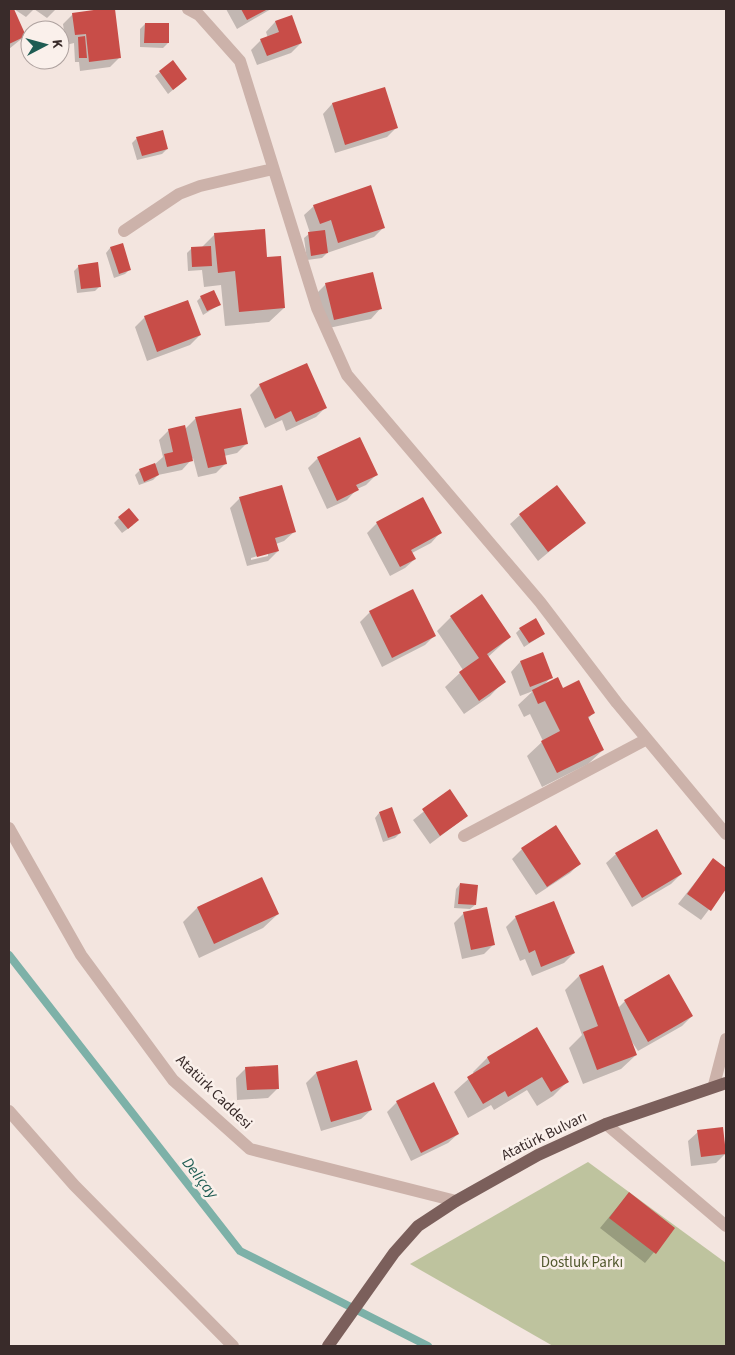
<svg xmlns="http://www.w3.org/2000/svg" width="735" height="1355" font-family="'Source Sans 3',sans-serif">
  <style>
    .green { fill: #bec39e }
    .shadow { fill: #0003; fill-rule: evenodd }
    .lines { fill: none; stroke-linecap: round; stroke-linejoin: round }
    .stream { stroke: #7db1a8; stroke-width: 8 }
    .building { fill: #c84d48 }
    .minor { stroke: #ccb2aa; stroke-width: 12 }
    .major { stroke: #7b5f5b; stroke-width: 12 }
    .labels { text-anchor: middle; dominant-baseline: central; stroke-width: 5; stroke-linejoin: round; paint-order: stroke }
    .street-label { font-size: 15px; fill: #392b2a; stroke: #faf0eb }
    .park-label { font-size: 15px; fill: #51582d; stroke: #faf0eb }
    .water-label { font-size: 16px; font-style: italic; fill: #1e5c53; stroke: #faf0eb }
  </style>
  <rect width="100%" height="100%" fill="#f3e5df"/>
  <path class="green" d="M588 1162 726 1263V1346H553L410 1264Z"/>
  <path class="shadow" d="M9 9H13L25 36 9 49Z
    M14 9H56L47 18 34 9 26 17Z
    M113 9 120 57 110 67 80 71 79 62H75L74 43 66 45 63 24 73 14Z
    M226 9H271L237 29Z
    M291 17 301 43 291 53 257 65 251 50 261 40 268 38 266 32 275 22Z
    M145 24 168 43 163 48 140 47V29Z
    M173 62 186 79 168 94 155 76Z
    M384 89 396 128 387 137 335 153 323 114 332 104Z
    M137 138 167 149 162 154 137 160 132 143Z
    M314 206 384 227 374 237 327 253 322 258 307 260 304 238 310 233 304 215Z
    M215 234 266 259 284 308 269 322 225 326 221 285 204 287 202 270 188 271 187 253 191 249 201 248Z
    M122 244 130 269 125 274 114 278 106 253 110 248Z
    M79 266 100 286 95 291 77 293 74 271Z
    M326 284 380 309 371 319 324 329 316 294Z
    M201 297 219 305 203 315 197 301Z
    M145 317 200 335 190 345 147 361 135 327Z
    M260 385 326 407 316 417 286 431 282 420 265 428 250 395Z
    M240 409 247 443 237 453 224 456 226 463 216 473 198 477 193 458 182 470 158 475 153 480 139 485 135 475 140 470 154 465 163 457 159 440 169 430H184L195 419Z
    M318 458 376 475 366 485 357 489 347 500 327 509 308 468Z
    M240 498 294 532 284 541 276 544 278 551 268 561 247 566 230 508ZM268 553V556L251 560V558Z
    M520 515 584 523 538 561 510 524Z
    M119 518 133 525 122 533 114 523Z
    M377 523 440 533 431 543 412 553 415 559 405 568 390 576 367 533Z
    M370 612 434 636 425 645 382 667 360 622Z
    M451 617 510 637 488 657 504 681 490 696 464 714 445 687 463 670 437 631Z
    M520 629 544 634 524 647 516 633Z
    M520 662 551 677 544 685 562 690 593 713 588 719 603 750 588 764 542 787 527 756 543 741 530 714 524 717 518 705 533 691 520 696 511 672Z
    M450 791 467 816 430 844 413 820Z
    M379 813 400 833 395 838 383 842 375 818Z
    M522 849 579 864 570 873 536 895 512 859Z
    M616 854 681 874 671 884 632 907 606 863Z
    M713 860 726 869V887L701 920 678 904Z
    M460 884 475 905 470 909 454 908 456 889Z
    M197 908 278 914 263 928 199 958 183 922Z
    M464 913 494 944 484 954 462 959 454 923Z
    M516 917 574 953 564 963 532 976 525 959 520 961 506 927Z
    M603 967 618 1008 625 1001 692 1016 682 1026 638 1051 630 1039 636 1055 621 1069 583 1084 569 1048 582 1035 565 990 579 976Z
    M536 1029 567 1082 553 1096 537 1106 527 1090 494 1110 491 1105 468 1118 454 1092 474 1074 473 1072 487 1058Z
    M356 1061 371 1110 361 1119 321 1131 306 1083 316 1073Z
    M246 1068 278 1088 268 1098 237 1100 236 1078Z
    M397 1102 458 1134 448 1143 411 1161 387 1112Z
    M722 1128 726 1153 716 1163 691 1166 688 1141 698 1132Z
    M629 1193 674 1228 645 1263 600 1228Z"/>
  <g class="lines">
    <path class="stream" d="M9 955 240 1251 428 1346"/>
  </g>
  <path class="building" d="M9 9H14L26 36 9 44Z
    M101 9H115L121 58 89 62 86 34 75 35 72 13Z
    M241 9H268L247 20Z
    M292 15 302 43 267 56 260 39 279 32 275 21Z
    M145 23H169V43H144Z
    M85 36 87 58H79L78 37Z
    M173 60 187 79 173 90 159 71Z
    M385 87 398 128 345 145 332 103Z
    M163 130 168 149 142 156 136 137Z
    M371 185 385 228 338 243 331 220 320 224 313 205Z
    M265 229 267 257 281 256 285 308 239 312 235 271 218 273 214 233Z
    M325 230 328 253 311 256 308 232Z
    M123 243 131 270 119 274 110 247Z
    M211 246 212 266 192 267 191 247Z
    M98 262 101 287 81 289 78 265Z
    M373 272 382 309 334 320 325 283Z
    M214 290 221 305 207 311 200 296Z
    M188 300 201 335 157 352 144 316Z
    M307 363 327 408 296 422 291 411 275 419 259 384Z
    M241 408 248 444 224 449 227 464 208 468 195 417Z
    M185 425 193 461 167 467 164 454 173 452 168 429Z
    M360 437 378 475 356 485 359 490 337 501 317 457Z
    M155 463 159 475 144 482 139 469Z
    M282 485 296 532 275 538 279 551 257 557 239 497Z
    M557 485 586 523 548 552 519 514Z
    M423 497 442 533 411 550 416 559 400 567 376 522Z
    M129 508 139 520 128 529 118 517Z
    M413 589 436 636 392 658 369 611Z
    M482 594 511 637 487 654 506 682 479 701 459 672 479 658 450 616Z
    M536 618 545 634 529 643 519 628Z
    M543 652 553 678 530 687 520 661Z
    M558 677 563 688 579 680 595 713 588 717 604 750 557 773 541 741 560 731 545 701 538 704 532 690Z
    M450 789 468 816 440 836 422 809Z
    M392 807 401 833 388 838 379 812Z
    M556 825 581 864 547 887 521 848Z
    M657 829 682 874 642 898 615 853Z
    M713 858 726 868V889L711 911 687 894Z
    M262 877 279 914 214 944 197 907Z
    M460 883 478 885 476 905 458 904Z
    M554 901 575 953 541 967 535 950 529 953 515 916Z
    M487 907 495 945 471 950 463 912Z
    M603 965 637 1055 597 1070 583 1032 598 1026 579 975Z
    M669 974 693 1016 648 1042 624 1000Z
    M537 1027 569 1082 551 1092 542 1077 508 1097 505 1091 483 1104 467 1077 490 1063 487 1057Z
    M357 1060 372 1110 331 1122 316 1072Z
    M278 1065 279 1089 247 1090 245 1067Z
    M434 1082 459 1134 421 1153 396 1101Z
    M723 1127 726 1154 701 1157 697 1130Z
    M629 1192 675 1228 656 1254 609 1218Z"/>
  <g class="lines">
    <path class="minor" d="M188 9 199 15 240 61 317 308 347 375 540 602 617 703 726 834
      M124 231 179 194 200 186 273 169
      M9 828 81 955 173 1080 250 1149 456 1201
      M464 836 647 739
      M714 1085 726 1039
      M9 1111 74 1185 233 1346
      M606 1124 726 1226"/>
    <path class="major" d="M328 1346 394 1253 418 1226 456 1201 538 1155 606 1124 726 1083"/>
  </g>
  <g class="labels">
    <g class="street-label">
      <text transform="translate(214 1092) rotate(44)">Atatürk Caddesi</text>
      <text transform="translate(544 1136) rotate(-26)">Atatürk Bulvarı</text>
    </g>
    <g class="park-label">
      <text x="582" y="1262">Dostluk Parkı</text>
    </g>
    <g class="water-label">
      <text transform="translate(200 1178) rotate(52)">Deliçay</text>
    </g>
  </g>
  <rect width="735" height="1355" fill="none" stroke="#392b2a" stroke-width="20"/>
  <g transform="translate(45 45) rotate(84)"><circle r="24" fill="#faf0eb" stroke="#ada19e"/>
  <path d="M0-4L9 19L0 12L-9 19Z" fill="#1e5c53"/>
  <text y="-8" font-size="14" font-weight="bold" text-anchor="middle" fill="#392b2a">K</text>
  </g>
</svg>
